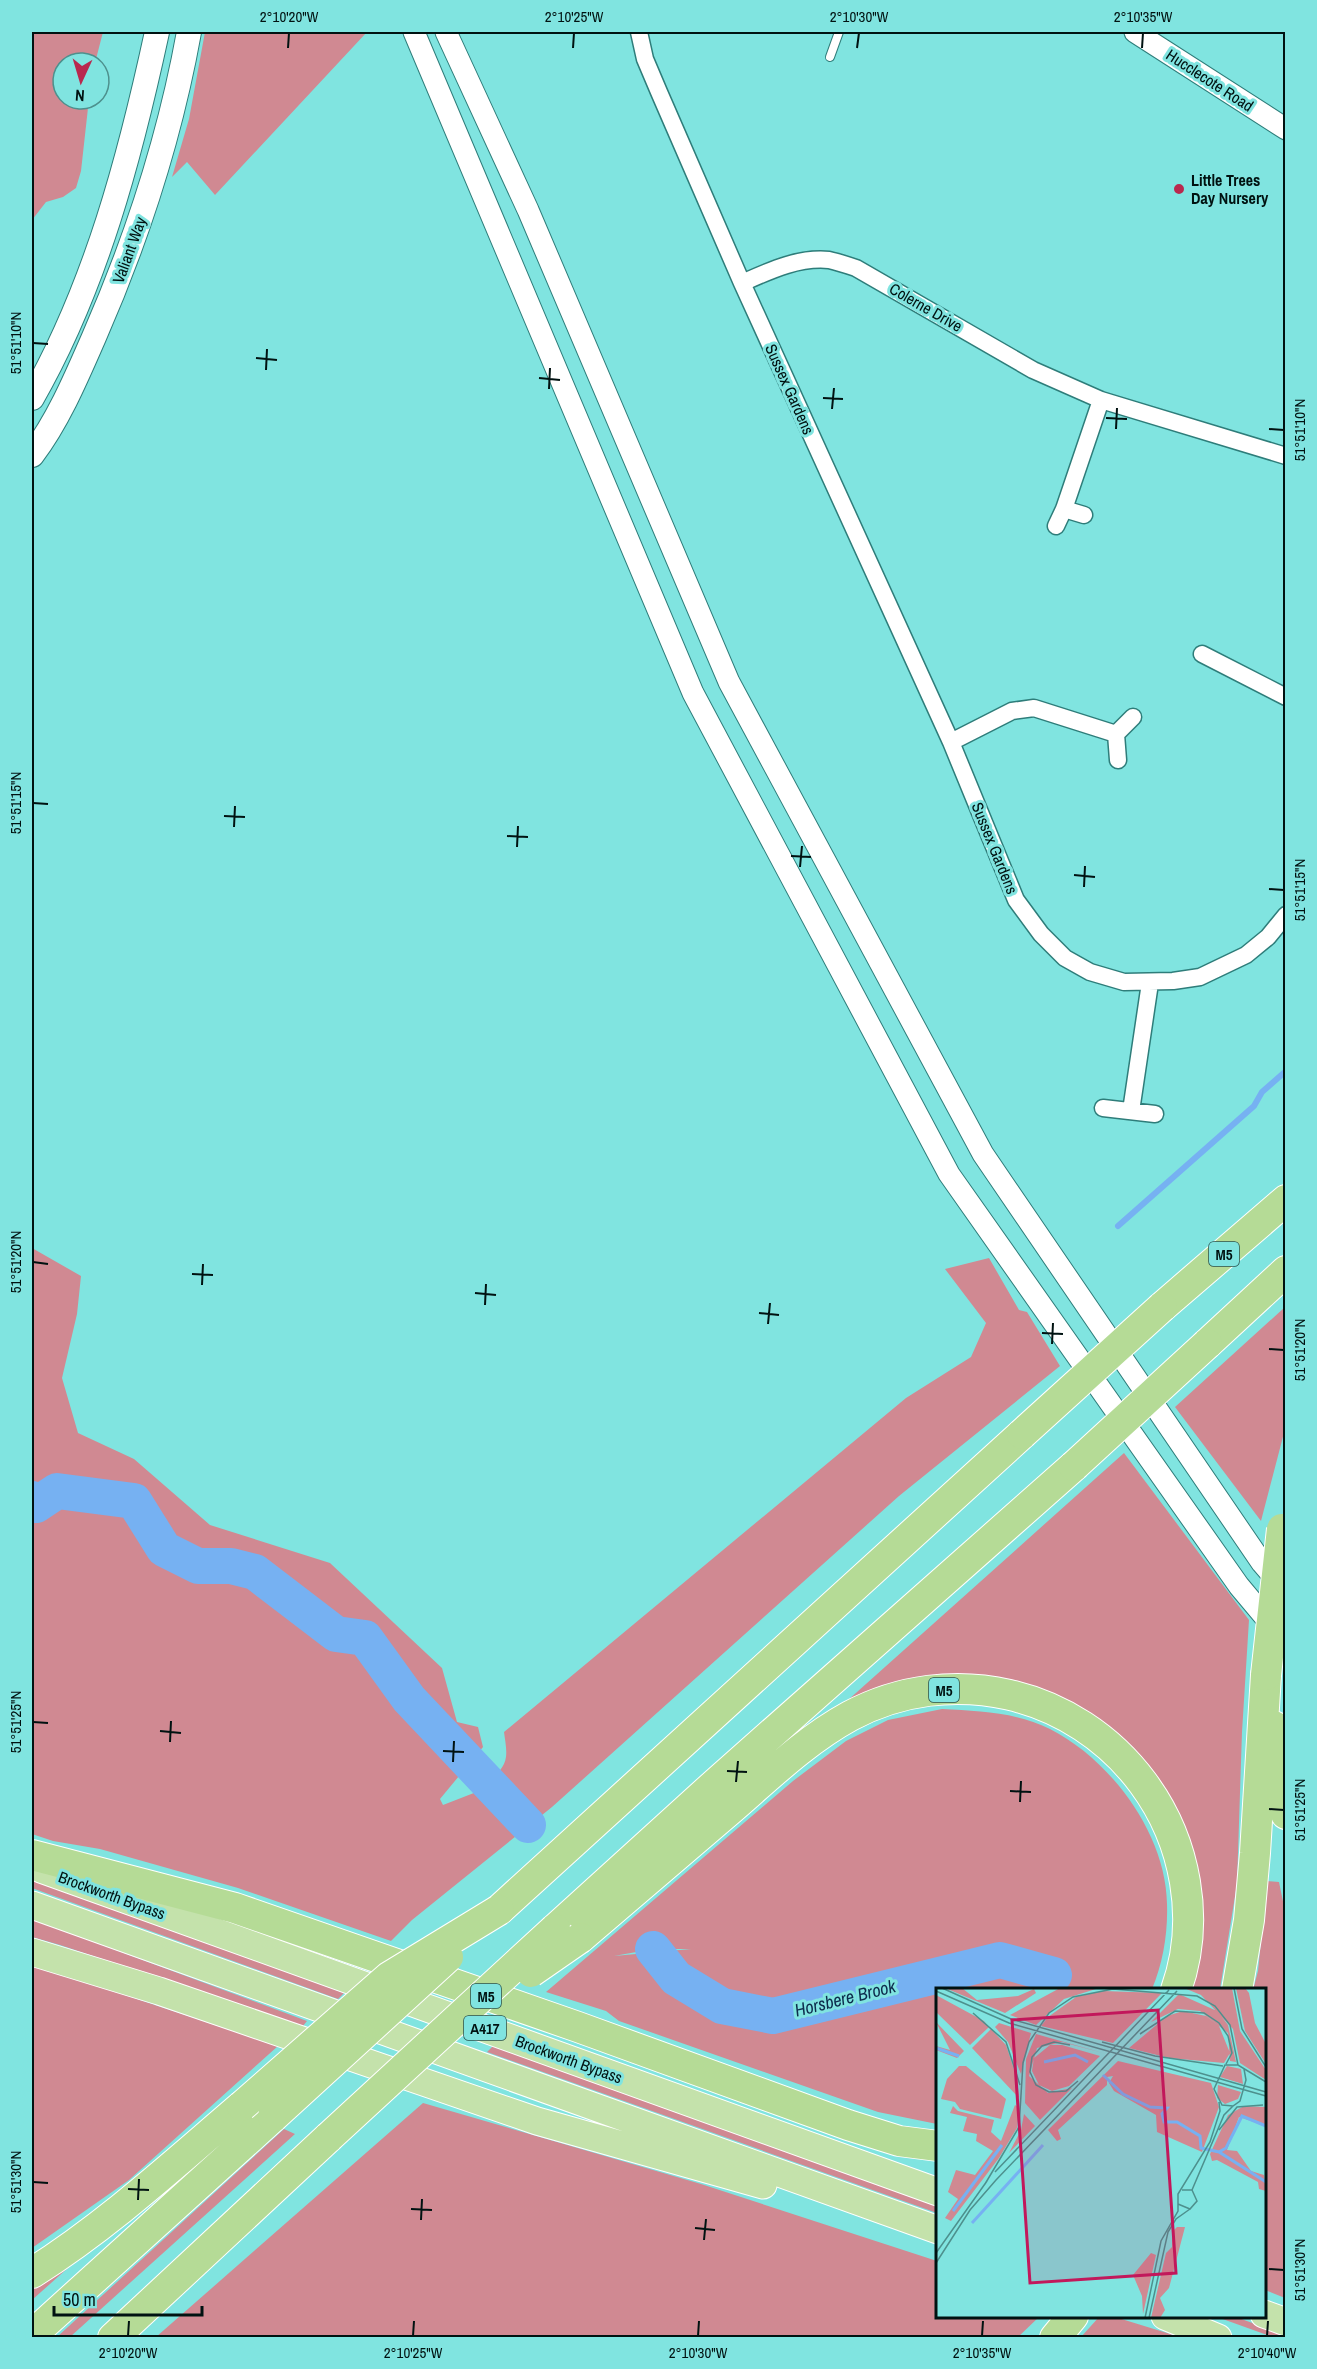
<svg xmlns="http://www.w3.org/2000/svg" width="1317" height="2369" font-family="'Archivo Narrow',sans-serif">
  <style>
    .green { fill: #d08992; fill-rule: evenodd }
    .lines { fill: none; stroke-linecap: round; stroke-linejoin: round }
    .stream { stroke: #76b1f2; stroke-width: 6 }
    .river { stroke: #76b1f2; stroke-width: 36 }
    .service-casing { stroke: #2e7d7a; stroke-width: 10 }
    .minor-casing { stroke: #2e7d7a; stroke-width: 19 }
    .tertiary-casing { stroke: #2e7d7a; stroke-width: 23 }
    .secondary-casing { stroke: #2e7d7a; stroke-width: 26 }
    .trunk-casing { stroke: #fff; stroke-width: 29 }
    .motorway-casing { stroke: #fff; stroke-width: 32 }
    .service { stroke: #fff; stroke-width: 8 }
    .minor { stroke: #fff; stroke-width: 16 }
    .tertiary { stroke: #fff; stroke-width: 21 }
    .secondary { stroke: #fff; stroke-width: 24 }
    .trunk { stroke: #c4e2ab; stroke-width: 27 }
    .motorway { stroke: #b5db96; stroke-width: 30 }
    .motorway-bridge-casing { stroke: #fff; stroke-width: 32; stroke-linecap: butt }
    .motorway-bridge { stroke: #b5db96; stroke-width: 30 }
    .ticks { fill: none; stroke: #001211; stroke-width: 2 }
    .poi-dot { fill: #b9284e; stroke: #80e4e0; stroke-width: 2 }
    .labels { text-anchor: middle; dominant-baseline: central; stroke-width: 6; stroke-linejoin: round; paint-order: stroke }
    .shield { fill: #80e4e0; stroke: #26514f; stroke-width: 1.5 }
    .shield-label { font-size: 15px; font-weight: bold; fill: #001211 }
    .street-label { font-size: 16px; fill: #001211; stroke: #80e4e0 }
    .poi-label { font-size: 16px; font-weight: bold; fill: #001211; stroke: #80e4e0; text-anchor: start }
    .water-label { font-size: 18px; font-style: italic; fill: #0d2c4c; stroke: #80e4e0 }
    .inset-river { fill: none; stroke: #76b1f2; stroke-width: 3 }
    .inset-road { fill: none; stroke: #4d908d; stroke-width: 1.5 }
    .view { fill: #c2185b; fill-opacity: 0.15; stroke: #c2185b; stroke-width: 3 }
    .inset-edge { fill: none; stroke: #001211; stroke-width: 3 }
    .neatline { fill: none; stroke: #001211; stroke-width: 2 }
    .ticks-label { font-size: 15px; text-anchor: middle; fill: #001211 }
  </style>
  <rect width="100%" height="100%" fill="#80e4e0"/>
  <path class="green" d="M32 32H103L95 63H63V99H89L81 171 76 188 63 197 46 202 32 220Z
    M205 32H367L215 195 187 162 172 177 189 119Z
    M32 1248 81 1276 77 1314 62 1378 78 1433 134 1459 210 1525 330 1563 442 1668 457 1722 478 1727 483 1747 440 1799 443 1805 479 1791H487L496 1800 504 1792C487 1774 504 1773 506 1757 507 1749 505 1740 504 1732L906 1398 971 1357 986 1323 945 1269 989 1258 1019 1310 1027 1312 1060 1366 899 1496 552 1807 412 1920 391 1941 238 1888 100 1849 53 1841 32 1834Z
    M1285 1307V1429L1261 1521 1175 1407Z
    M1124 1453 1249 1620 1242 1732 1237 1884 1220 1989H1187L1161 1790 1005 1684 819 1726Z
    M942 1709C979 1711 1016 1712 1050 1729 1111 1760 1166 1834 1167 1904 1168 1933 1163 1963 1152 1989L938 1990 937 2124 878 2112 619 2021 606 2011 546 1992 793 1781 846 1741 888 1720ZM653 1949H691L614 1956Z
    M32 1878 344 1993 338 1999 32 1888Z
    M1267 1881 1279 1882 1286 1916 1285 2298 1265 2290 1264 1990H1253L1258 1971Z
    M32 1919 307 2021 303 2026 60 1945 32 1937Z
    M32 1964 278 2046 129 2180 32 2248Z
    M493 2046 937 2206V2213L487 2052Z
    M423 2103 701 2184 937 2261 938 2316 1039 2317 1017 2338 156 2337Z
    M284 2129 295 2134 70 2337H57Z
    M64 2260 69 2267 32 2300V2282Z
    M1099 2317H1115L1180 2337H1081Z
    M1217 2317H1236L1285 2335V2337H1273Z"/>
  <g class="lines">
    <path class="stream" d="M1118 1226 1254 1106 1262 1092 1286 1071"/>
    <path class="river" d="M32 1499 36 1505 57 1491 134 1501 164 1549 198 1566H231L255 1572 336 1634 365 1638 409 1699 528 1825
      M653 1949 676 1978 722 2006 773 2016 1000 1960 1054 1975"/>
    <defs>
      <path id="service" d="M830 57 839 32"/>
      <path id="minor" d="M639 32 645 59 659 92 742 283 951 742 1016 900 1041 934 1065 958 1090 972 1124 982 1173 981 1200 977 1246 955 1268 937 1286 915
        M742 283C769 271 798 257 829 260 838 262 847 265 856 268L1033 370 1101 400 1286 456
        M1064 509 1084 515
        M1056 526 1064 509 1101 400
        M1202 654 1286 697
        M951 742 1012 711 1034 708 1116 734
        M1118 760 1116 734 1133 717
        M1103 1108 1155 1114
        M1131 1111 1150 983"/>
      <path id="tertiary" d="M414 32 693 693 949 1174 1239 1586 1286 1642
        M446 32 528 210 729 682 983 1154 1262 1563 1281 1585
        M1135 32 1286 129"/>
      <path id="secondary" d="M32 398C96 286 130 157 157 32
        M32 455C58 421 77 376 94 337 137 239 170 137 189 32"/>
      <path id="trunk" d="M41 1869 938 2192
        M32 1905 938 2230
        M32 1952 159 1991 537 2121 763 2185
        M1264 2314 1286 2322
        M1165 2316 1218 2338"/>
      <path id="motorway" d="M1162 1307 1286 1200
        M1207 1344 1286 1271
        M1274 1726 1283 1784 1286 1814
        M32 1855 235 1908 578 2027 848 2125 899 2141 938 2146
        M499 1910 1022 1434
        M555 1929 717 1782 1074 1466
        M580 1938C631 1895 681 1851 732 1808 769 1776 806 1740 850 1716 951 1662 1075 1691 1143 1783 1186 1841 1201 1920 1176 1990
        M1237 1990 1249 1920 1255 1853 1266 1675
        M32 2273C108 2225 174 2164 242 2106
        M32 2335 273 2117
        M113 2338 329 2137
        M1055 2338 1073 2316"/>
    </defs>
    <use href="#service" class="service-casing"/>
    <use href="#minor" class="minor-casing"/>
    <use href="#tertiary" class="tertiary-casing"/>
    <use href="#secondary" class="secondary-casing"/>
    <use href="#trunk" class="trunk-casing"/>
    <use href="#motorway" class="motorway-casing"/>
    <use href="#service" class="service"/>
    <use href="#minor" class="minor"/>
    <use href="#tertiary" class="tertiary"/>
    <use href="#secondary" class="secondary"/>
    <use href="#trunk" class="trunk"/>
    <use href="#motorway" class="motorway"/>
    <defs>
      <path id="motorway-bridge" d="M1022 1434 1162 1307
        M1074 1466 1207 1344
        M1266 1675 1282 1529
        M531 1972 580 1938
        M242 2106 389 1977 499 1910
        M273 2117 448 1957
        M329 2137 555 1929"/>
    </defs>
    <use href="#motorway-bridge" class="motorway-bridge-casing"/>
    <use href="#motorway-bridge" class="motorway-bridge"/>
  </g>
  <path class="ticks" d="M288 48 289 33M573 48 574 33M857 48 859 33M1142 48 1143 33M33 343 48 344M256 358 277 360M266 370 267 349M539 378 560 380M549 389 550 368M823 398 843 399M832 409 834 388M1106 418 1127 419M1116 429 1117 408M1269 429 1284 430M33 803 48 804M224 816 245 817M234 827 235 806M507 836 528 837M517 847 518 826M791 856 811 857M800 867 802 846M1074 875 1095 877M1084 887 1085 866M1269 889 1284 890M33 1262 48 1264M192 1274 213 1275M202 1285 203 1264M475 1293 496 1295M485 1305 486 1284M759 1313 779 1315M768 1324 770 1303M1042 1333 1063 1334M1052 1344 1053 1323M1269 1349 1284 1350M33 1722 48 1723M160 1731 181 1733M170 1742 171 1721M443 1751 464 1752M453 1762 454 1741M727 1771 747 1772M736 1782 738 1761M1010 1791 1031 1792M1020 1802 1021 1781M1269 1809 1284 1810M33 2182 48 2183M128 2189 149 2190M138 2200 139 2179M411 2209 432 2210M421 2220 422 2199M695 2228 715 2230M704 2240 706 2219M1269 2269 1284 2270M128 2336 129 2321M413 2336 414 2321M698 2336 699 2321M982 2336 983 2321M1267 2336 1268 2321"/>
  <circle class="poi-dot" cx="1179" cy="189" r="6"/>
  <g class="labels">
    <g class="shield">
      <rect x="1209" y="1242" width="30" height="24" rx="4.5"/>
      <rect x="929" y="1678" width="30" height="24" rx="4.5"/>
      <rect x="471" y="1984" width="30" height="24" rx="4.5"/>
      <rect x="464" y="2016" width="42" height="24" rx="4.5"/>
    </g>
    <g class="shield-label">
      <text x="1224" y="1254">M5</text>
      <text x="944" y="1690">M5</text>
      <text x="486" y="1996">M5</text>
      <text x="485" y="2028">A417</text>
    </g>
    <g class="street-label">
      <text transform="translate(1210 80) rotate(33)">Hucclecote Road</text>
      <text transform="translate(129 250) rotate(-70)">Valiant Way</text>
      <text transform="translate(926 307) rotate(30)">Colerne Drive</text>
      <text transform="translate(790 389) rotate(66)">Sussex Gardens</text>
      <text transform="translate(995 848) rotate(68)">Sussex Gardens</text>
      <text transform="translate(112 1895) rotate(20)">Brockworth Bypass</text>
      <text transform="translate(569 2059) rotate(20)">Brockworth Bypass</text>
    </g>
    <g class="poi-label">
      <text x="1191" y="180">Little Trees<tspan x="1191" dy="18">Day Nursery</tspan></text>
    </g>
    <g class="water-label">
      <text transform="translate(845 1998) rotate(-14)">Horsbere Brook</text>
    </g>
  </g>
  <g transform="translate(936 1988)">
    <rect width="330" height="330" fill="#80e4e0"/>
    <path d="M9 0H26L41 12 82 8 98 1 100 5 69 25ZM124 0H163L128 11 100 37 74 27ZM248 0H296L304 43 330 82V92L304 75 297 41 265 7ZM300 0H309L313 5 319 35 330 56V76L309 43ZM167 3 226 5 177 55 105 38 112 29 140 9ZM243 6 281 23 292 37 300 74 294 73 292 45 264 23 242 21 215 34ZM0 7 48 33 53 39 34 57 0 24ZM247 23 270 28 283 38 294 65 288 75 233 70 193 60 231 28ZM0 34 28 63 21 70 0 62V58L14 62ZM63 35 95 45 85 86 72 54 59 39ZM55 41 70 57 81 90 83 110 36 60ZM100 46 167 65 126 54 101 60 93 88 112 105 136 100 104 132 89 115 90 71ZM114 57H126L164 68 133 98 116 103 103 97 96 83 98 70ZM182 73 275 95 283 119 266 164 221 144 220 127 178 103 173 95 177 88 171 89V97L122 142 125 151 121 153 112 142ZM23 78H30L70 111 65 131 24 121 19 114 5 111 11 91ZM291 78 305 81 307 96 284 89ZM282 97 305 104 302 111 289 116 281 110ZM79 117 83 120 81 140 63 170 15 233 9 230 22 211 12 204 20 182 39 187 57 163 40 153 41 146 27 143 31 129 14 125 17 118 22 123 58 132 55 144 65 153ZM308 118 330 119V138L303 129 291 162 301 163 315 183 328 187 330 203 323 201 322 194 281 172 276 173 274 166 292 127ZM88 126 99 138 73 165 85 142ZM241 239H249L233 300 224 310 229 322 224 330H215L230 265 236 259V244ZM215 265 220 267 207 326 206 308 197 287Z" fill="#d08992"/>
    <path class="inset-river" d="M0 60 23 68M108 74 139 67 152 74M167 87 187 106 214 119 231 120 226 126 228 134H241L264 148 265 160 283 164 330 194M283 164 290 160 306 128 330 138M17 223 66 157M36 235 107 157"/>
    <path class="inset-road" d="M6 0 75 31 330 104M298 0 306 41 330 79M0 3 73 35 330 108M37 25 70 54 84 97M204 46 239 23 268 25 283 35 292 48 296 65 290 76M166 54 219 68 287 78M134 57 118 54 106 58 96 69 94 84 100 97 113 104 130 103 142 93M308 81 310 92 304 113 297 118 286 117 278 101 289 77H302L330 94M283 142 301 119 327 117M59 184 233 2M49 196 83 139 87 75 93 54 113 25 137 9 177 1 261 8 279 18 294 37 302 77M256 202 288 127 297 118M242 216 254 221 261 213 256 202H246M0 265 51 193M0 275 34 222 60 192 241 3M209 330 225 253 242 223V206L274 154 284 123 283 114M213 330 232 244 240 231 254 221"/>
    <path class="view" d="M222 22 240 285 94 295 76 32Z"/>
    <rect width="330" height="330" class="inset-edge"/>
  </g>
  <rect width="1317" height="2369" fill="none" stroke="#80e4e0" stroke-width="66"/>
  <g transform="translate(81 81) rotate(184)"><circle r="28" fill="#80e4e0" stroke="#4d908d" stroke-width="1.5"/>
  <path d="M0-4.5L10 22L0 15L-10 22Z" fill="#b9284e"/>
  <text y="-9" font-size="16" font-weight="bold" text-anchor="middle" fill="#001211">N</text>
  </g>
  <path d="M54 2306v9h148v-9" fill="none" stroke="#001211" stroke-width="3"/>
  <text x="63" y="2306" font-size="18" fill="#001211" stroke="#80e4e0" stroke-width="4.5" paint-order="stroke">50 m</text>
  <rect x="33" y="33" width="1251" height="2303" class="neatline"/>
  <g class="ticks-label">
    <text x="289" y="22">2°10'20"W</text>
    <text x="574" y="22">2°10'25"W</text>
    <text x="859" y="22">2°10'30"W</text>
    <text x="1143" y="22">2°10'35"W</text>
    <text transform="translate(16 343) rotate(-90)" y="5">51°51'10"N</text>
    <text transform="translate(1300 430) rotate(-90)" y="5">51°51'10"N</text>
    <text transform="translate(16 803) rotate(-90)" y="5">51°51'15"N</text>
    <text transform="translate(1300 890) rotate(-90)" y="5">51°51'15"N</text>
    <text transform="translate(16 1262) rotate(-90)" y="5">51°51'20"N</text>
    <text transform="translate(1300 1350) rotate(-90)" y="5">51°51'20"N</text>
    <text transform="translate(16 1722) rotate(-90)" y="5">51°51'25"N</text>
    <text transform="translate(1300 1810) rotate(-90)" y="5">51°51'25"N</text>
    <text transform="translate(16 2182) rotate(-90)" y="5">51°51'30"N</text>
    <text transform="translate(1300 2270) rotate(-90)" y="5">51°51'30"N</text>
    <text x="128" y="2358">2°10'20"W</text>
    <text x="413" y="2358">2°10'25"W</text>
    <text x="698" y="2358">2°10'30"W</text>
    <text x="982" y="2358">2°10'35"W</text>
    <text x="1267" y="2358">2°10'40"W</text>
  </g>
</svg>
